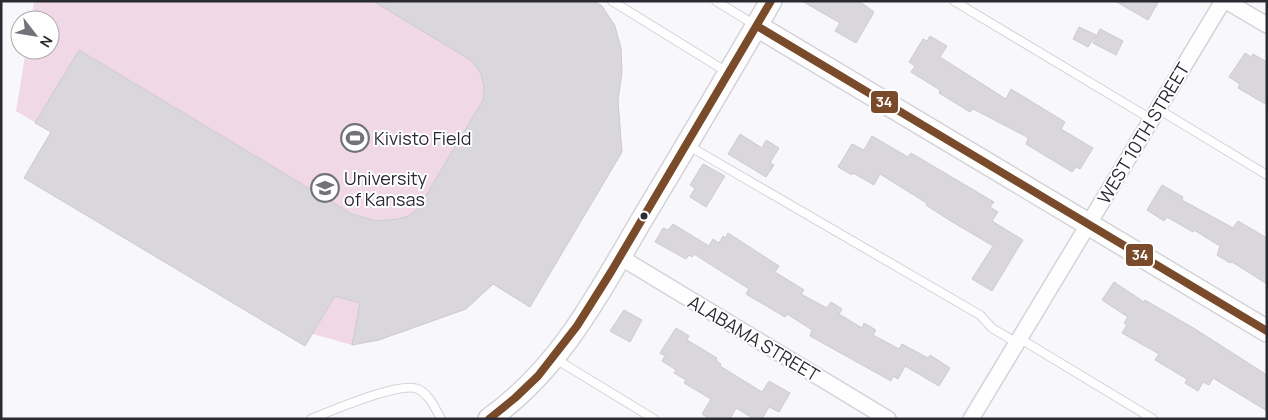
<svg xmlns="http://www.w3.org/2000/svg" width="1268" height="420" font-family="Manrope,sans-serif">
  <style>
    .green { fill: #f0d8e7 }
    .building { fill: #d9d7dc; stroke: #cdcbcf }
    .lines { fill: none; stroke-linecap: round; stroke-linejoin: round }
    .lane-casing { stroke: #d3d4d9; stroke-width: 10 }
    .street-casing { stroke: #d3d4d9; stroke-width: 18 }
    .secondary-casing { stroke: #d3d4d9; stroke-width: 24 }
    .lane { stroke: #fefeff; stroke-width: 8 }
    .street { stroke: #fefeff; stroke-width: 15 }
    .secondary { stroke: #fefeff; stroke-width: 21 }
    .bus-1-casing { stroke: #fff; stroke-width: 11 }
    .bus-1 { stroke: #7a4b2a; stroke-width: 8 }
    .bus-dot { fill: #2a2b32; stroke: #fff; stroke-width: 2 }
    .labels { text-anchor: middle; dominant-baseline: central; stroke-width: 4; stroke-linejoin: round; paint-order: stroke }
    .street-label { font-size: 18px; fill: #2a2b32; stroke: #fff }
    .poi-label { font-size: 18px; fill: #2a2b32; stroke: #fff; text-anchor: start }
    .line-badge { stroke: #fff; stroke-width: 2 }
    .badge-label { font-size: 14px; text-anchor: middle; font-weight: bold; fill: #fff }
  </style>
  <rect width="100%" height="100%" fill="#f8f8fc"/>
  <path class="green" d="M34 1H594L615 26 621 48 622 73 618 100 622 152 530 307 493 284 466 309 379 340 352 345 313 334 305 346 24 178 51 132 16 111 26 50H50V20H31Z"/>
  <path class="building" d="M373 1H594L602 6 615 26 621 48 622 73 618 100 622 152 530 307 493 284 466 309 379 340 352 345 360 303 335 296 305 346 24 178 51 132 35 123 79 50 352 214 376 221 398 219 409 216 419 207 483 100 484 87 481 74 475 65 469 59Z
    M802 1H859L874 12 856 43 835 31 840 23Z
    M1115 1H1159L1148 20Z
    M1079 27 1096 35 1088 47 1073 39Z
    M1100 29 1123 41 1116 55 1093 43Z
    M930 36 947 46 940 57 1006 99 1011 89 1065 122 1061 129 1093 148 1080 169 1076 167 1072 172 1026 144 1028 139 1027 137 973 109 970 112 939 93 940 90 911 72 915 66 909 62 923 39 927 41Z
    M1245 53 1251 57 1253 54 1267 62V105L1238 88 1240 84 1229 77Z
    M740 134 762 148 766 140 779 148 770 163 774 165 766 177 728 154Z
    M872 136 908 157 911 153 994 202 990 207 998 212 992 221 1023 240 992 291 972 279 993 246 949 220 926 205 928 204 880 174 874 185 853 173 852 175 838 167 852 144 864 150Z
    M703 164 725 176 706 207 690 197 695 188 690 185Z
    M1162 185 1183 197 1182 200 1233 228 1238 221 1267 238V284L1232 262 1230 263 1217 255 1220 246 1194 230 1193 232 1167 217 1164 221 1147 210Z
    M673 224 709 246 713 239 719 243 723 236 725 238 728 233 779 266 775 272 804 290 801 294 827 308 831 302 842 309 839 314 862 328 864 323 876 330 873 335 899 349 902 344 928 358 930 355 950 368 939 386 905 366 898 379 893 376 891 381 810 336 812 330 787 314 785 317 746 294 749 289 694 254 692 257 689 255 686 259 655 242 663 228 668 230Z
    M1114 282 1144 302 1145 300 1195 329 1267 375V411L1213 378 1209 385 1203 382 1198 391 1185 383 1187 379 1155 360 1159 354 1122 333 1127 325 1124 323 1128 317 1102 300Z
    M624 310 642 320 630 342 610 331Z
    M676 328 689 336 687 340 717 358 716 360 721 364 720 366 762 392 769 381 790 393 779 412 769 407 762 419H754L736 408 730 419H710L702 414 711 399 684 383 686 380 674 373 676 370 662 361 665 356 660 353Z"/>
  <g class="lines">
    <defs>
      <path id="lane" d="M612 1 727 72
        M716 1 755 25
        M954 1 1151 119
        M1158 109 1267 175
        M689 146 980 315 992 328 1017 343
        M1019 338 1153 419
        M554 358 654 419
        M311 419C331 411 400 381 418 389 429 394 435 408 441 419"/>
      <path id="street" d="M1226 1 1267 25
        M620 257 888 419
        M971 419 1223 1"/>
      <path id="secondary" d="M757 26 1267 331
        M489 419C563 366 599 292 644 216 687 145 729 73 771 1"/>
    </defs>
    <use href="#lane" class="lane-casing"/>
    <use href="#street" class="street-casing"/>
    <use href="#secondary" class="secondary-casing"/>
    <use href="#lane" class="lane"/>
    <use href="#street" class="street"/>
    <use href="#secondary" class="secondary"/>
    <defs>
      <path id="bus-1" d="M757 26 1267 331
        M489 419 515 398 538 376 577 326 611 272 771 1"/>
    </defs>
    <use href="#bus-1" class="bus-1-casing"/>
    <use href="#bus-1" class="bus-1"/>
  </g>
  <defs>
    <symbol id="stadium-ring" viewBox="-11 -11 22 22"><circle r="9.5" fill="#fff" stroke="#727379" stroke-width="1.5"/><path d="M0-5a6.5 5 0 1 0 0 10a6.5 5 0 1 0 0-10ZM-3.5-1.8h7v3.6h-7Z" fill="#727379"/></symbol>
    <symbol id="university-ring" viewBox="-11 -11 22 22"><circle r="9.5" fill="#fff" stroke="#727379" stroke-width="1.5"/><path d="M0-5L7-2L0 1L-7-2ZM-4 1L0 2.5L4 1V4Q0 6-4 4Z" fill="#727379"/></symbol>
  </defs>
  <g fill-rule="evenodd">
    <use href="#stadium-ring" x="339" y="122" width="32" height="32"/>
    <use href="#university-ring" x="309" y="172" width="32" height="32"/>
  </g>
  <circle class="bus-dot" cx="644" cy="216" r="4.5"/>
  <g class="labels">
    <g class="street-label">
      <text transform="translate(1143 133) rotate(-59)">WEST 10TH STREET</text>
      <text transform="translate(754 338) rotate(31)">ALABAMA STREET</text>
    </g>
    <g class="poi-label">
      <text x="374" y="138">Kivisto Field</text>
      <text x="344" y="178">University<tspan x="344" dy="21">of Kansas</tspan></text>
    </g>
  </g>
  <g class="line-badge">
    <rect x="870" y="90" width="29" height="24" rx="5" fill="#7a4b2a"/>
    <rect x="1125" y="243" width="29" height="24" rx="5" fill="#7a4b2a"/>
  </g>
  <g class="badge-label">
    <text x="884" y="107">34</text>
    <text x="1140" y="260">34</text>
  </g>
  <rect width="1268" height="420" fill="none" stroke="#2a2b32" stroke-width="5"/>
  <g transform="translate(35 35) rotate(121)"><circle r="24" fill="#ffffff" stroke="#aaaaad"/>
  <path d="M0-4L9 19L0 12L-9 19Z" fill="#727379"/>
  <text y="-8" font-size="14" font-weight="bold" text-anchor="middle" fill="#2a2b32">N</text>
  </g>
</svg>
